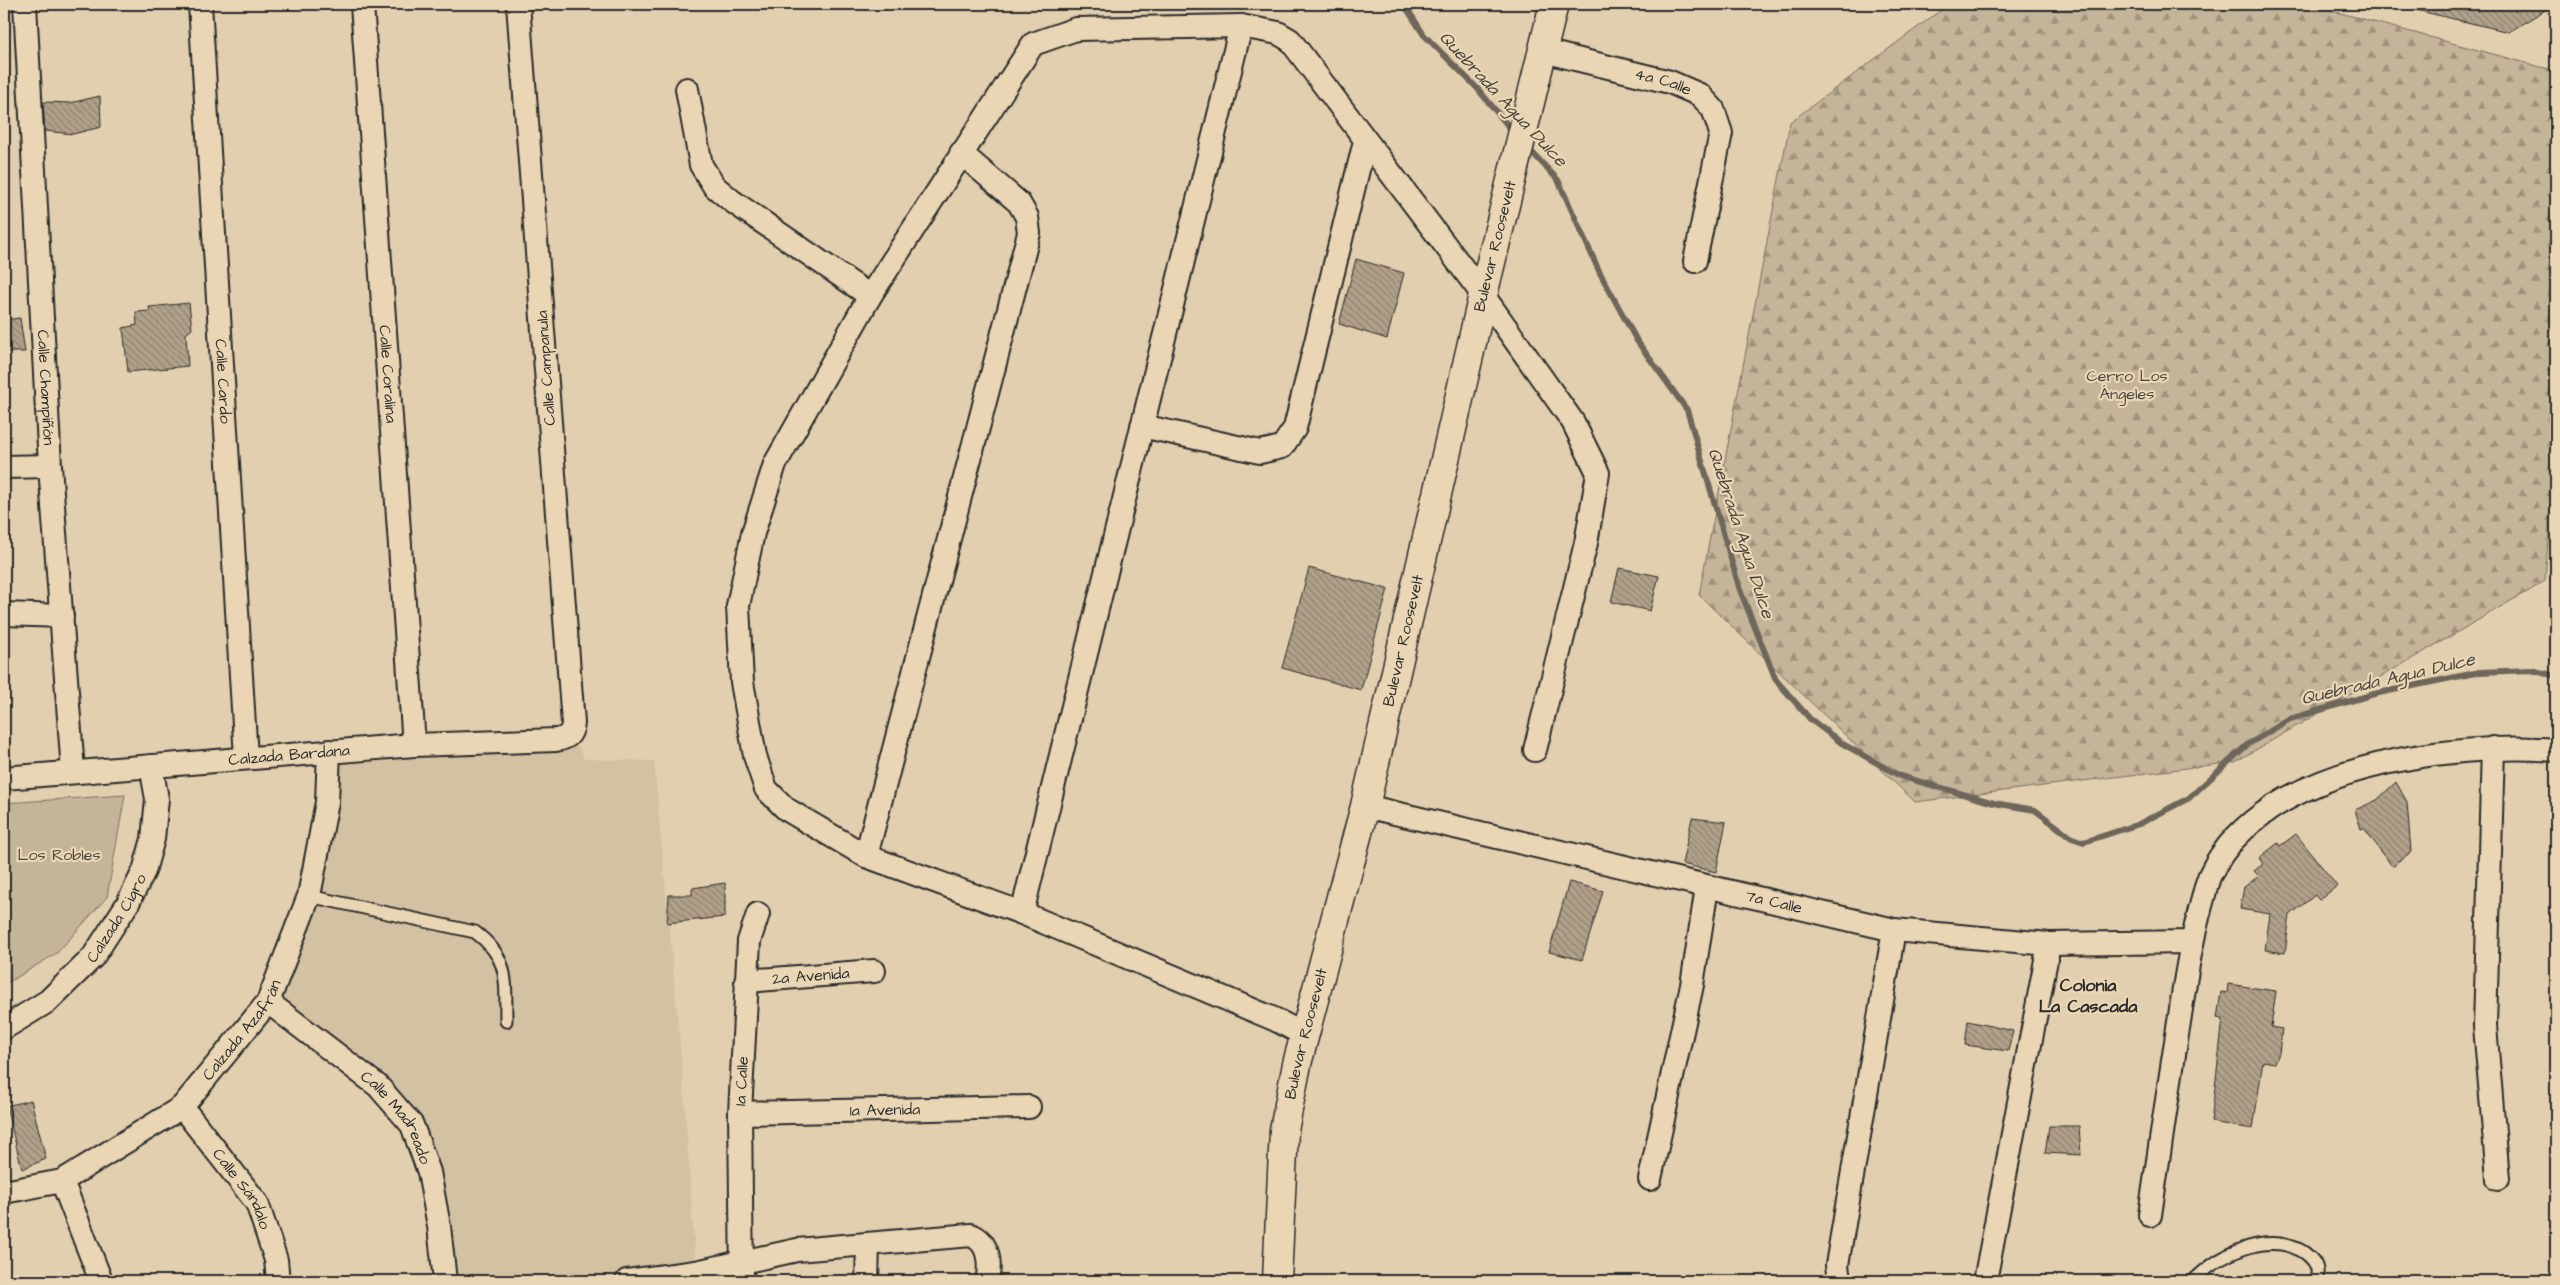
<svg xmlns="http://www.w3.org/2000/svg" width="2560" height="1285" font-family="'Architects Daughter',sans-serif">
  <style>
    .built { fill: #d3c1a4 }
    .green { fill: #c4b499; stroke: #787062 }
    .forest { fill: url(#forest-firs); stroke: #787062 }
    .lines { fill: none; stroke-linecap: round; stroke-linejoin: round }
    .stream { stroke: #6e665a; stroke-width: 6 }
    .building { fill: url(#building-back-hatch); stroke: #2b2b2b }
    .service-casing { stroke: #2b2b2b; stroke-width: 15 }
    .minor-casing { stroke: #2b2b2b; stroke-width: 26 }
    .secondary-casing { stroke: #2b2b2b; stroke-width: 31 }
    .service { stroke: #ead6b4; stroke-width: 11 }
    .minor { stroke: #ead6b4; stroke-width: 22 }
    .secondary { stroke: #ead6b4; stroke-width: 28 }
    .labels { text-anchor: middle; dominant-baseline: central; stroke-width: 4.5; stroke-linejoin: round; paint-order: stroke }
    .street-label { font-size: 16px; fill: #2b2b2b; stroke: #ead6b4 }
    .park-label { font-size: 16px; fill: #4a4641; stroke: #ead6b4 }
    .water-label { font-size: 18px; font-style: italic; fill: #47443f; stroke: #ead6b4 }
    .neighbourhood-label { font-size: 18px; font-weight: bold; fill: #2b2b2b; stroke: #ead6b4 }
  </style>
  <defs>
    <pattern id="forest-firs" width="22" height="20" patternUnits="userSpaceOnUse" patternTransform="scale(1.25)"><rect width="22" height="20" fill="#c4b499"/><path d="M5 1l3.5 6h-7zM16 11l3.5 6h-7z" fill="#9f937d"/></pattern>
    <pattern id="building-back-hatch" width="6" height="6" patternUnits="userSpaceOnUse" patternTransform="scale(1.25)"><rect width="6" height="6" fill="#b0a18a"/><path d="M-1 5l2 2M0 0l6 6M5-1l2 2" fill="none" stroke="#8f8371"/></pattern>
  </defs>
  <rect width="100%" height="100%" fill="#e2cfaf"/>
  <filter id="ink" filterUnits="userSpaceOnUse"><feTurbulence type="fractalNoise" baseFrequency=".02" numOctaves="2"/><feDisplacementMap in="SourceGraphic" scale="10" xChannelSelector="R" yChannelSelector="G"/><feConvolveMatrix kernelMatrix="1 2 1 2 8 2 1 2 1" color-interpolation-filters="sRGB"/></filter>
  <g filter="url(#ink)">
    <path class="built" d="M572 732 584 759 654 761 683 1078 696 1272 627 1281H445L412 1125 264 996 286 942 310 855 329 751Z"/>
    <path class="green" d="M125 795 107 897 57 953 4 985V803Z"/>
    <path class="forest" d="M1949 4H2307L2556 71V435L2545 581 2235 762 1915 802 1699 595 1790 122Z"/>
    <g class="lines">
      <path class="stream" d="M1404 4 1424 35 1477 88 1514 133
        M1528 148 1558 180 1600 273 1637 341 1687 410 1740 590 1776 680 1810 719 1843 744 1900 776 1994 803 2035 810 2072 838 2084 842 2139 824 2189 798 2247 745 2290 719 2374 694 2480 672 2531 670 2556 676"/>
    </g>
    <path class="building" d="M2417 4H2555L2509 32 2416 10Z
      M100 96 101 127 73 134 45 131 43 102 70 103Z
      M1356 259 1404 273 1387 339 1339 324Z
      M189 303 192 329 186 334 188 366 128 372 123 328 137 325 136 312 150 311 149 307Z
      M20 318 25 352H4V320Z
      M1309 568 1388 589 1361 690 1282 668Z
      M1619 568 1659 576 1650 611 1611 602Z
      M2396 782 2407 802 2411 852 2392 866 2364 828 2361 829 2355 810 2377 800Z
      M1692 818 1726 822 1716 872 1682 864Z
      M2296 834 2337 886 2319 900 2315 895 2290 915 2285 953 2265 950 2270 914 2240 909 2244 887 2259 876 2254 871 2263 864 2259 858 2278 843 2280 846Z
      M1569 882 1603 891 1582 960 1549 952Z
      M725 883V917L667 923 669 895H692V888Z
      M2228 984 2276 991 2271 1027 2282 1029 2279 1053 2275 1063 2263 1061 2253 1129 2211 1122 2223 1019 2217 1018 2221 992 2227 993Z
      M1968 1021 2013 1031 2008 1051 1965 1045Z
      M31 1100 46 1159 22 1169 6 1106Z
      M2049 1126H2079L2081 1155 2045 1153Z"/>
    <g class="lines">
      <defs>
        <path id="service" d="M309 896 475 932C511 959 505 981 506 1021
          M2193 1281C2219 1255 2264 1232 2300 1250 2306 1253 2314 1260 2316 1266 2318 1270 2317 1277 2317 1281"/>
        <g id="minor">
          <path id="s1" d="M25 4 50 466 73 771"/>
          <path id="s2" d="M200 4 246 758"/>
          <path id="s3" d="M362 4 414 745"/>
          <path id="s4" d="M1543 51 1670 82 1700 95 1713 109 1721 133 1695 261"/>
          <path d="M687 89 701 165 714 186 732 201 870 296"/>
          <path d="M1142 426 1260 452 1282 447 1295 428 1365 141"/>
          <path d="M4 467 50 466"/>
          <path d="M4 614 62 616"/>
          <path d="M2493 748 2485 1026 2498 1179"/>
          <path id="s5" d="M4 778 414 745 556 740C567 738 572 735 573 723L518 4"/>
          <path id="s6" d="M1365 806 1894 930 2049 944 2191 942"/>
          <path d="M866 856 1029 233 1027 217 1019 203 961 153"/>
          <path d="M1022 913 1241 26"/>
          <path id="s7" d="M746 981 874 971"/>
          <path id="s8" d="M268 1002 378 1086 412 1125 429 1172 439 1226 445 1281"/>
          <path id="s9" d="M4 1028 48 1001 93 957 128 903 144 871 153 839 157 799 151 766"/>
          <path d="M1305 1035 1274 1019 1022 913 866 856 786 809 766 789 755 756 742 682 738 606 753 533 775 464 870 296 1033 44 1076 29 1241 26 1278 33 1290 40 1483 295 1573 422 1598 473 1586 543 1535 750"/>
          <path id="s10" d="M182 1107 257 1203 276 1260 278 1281"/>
          <path id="s11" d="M740 1113 1029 1107"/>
          <path d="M1650 1179 1692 985 1707 887"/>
          <path d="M62 1181 101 1281"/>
          <path id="s12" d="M4 1192 62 1181 182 1107 268 1002 309 896 327 802 329 751"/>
          <path d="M2150 1215C2160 1146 2170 1078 2181 1009 2186 973 2192 938 2202 902 2205 893 2206 882 2211 873 2263 766 2451 742 2556 750"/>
          <path d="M627 1281 696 1272 797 1250 971 1235C989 1242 991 1263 987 1281"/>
          <path id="s13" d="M742 1281 740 1113 749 941 758 914"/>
          <path d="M867 1281 868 1245"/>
          <path d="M1839 1281 1837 1265 1894 930"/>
          <path d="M1985 1281 2049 944"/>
        </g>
        <g id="secondary">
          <path id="s14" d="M1277 1281 1284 1130 1297 1064 1365 806 1483 295 1554 4"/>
        </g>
      </defs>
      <use href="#service" class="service-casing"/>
      <use href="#minor" class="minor-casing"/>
      <use href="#secondary" class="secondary-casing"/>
      <use href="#service" class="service"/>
      <use href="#minor" class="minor"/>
      <use href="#secondary" class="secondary"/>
    </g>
  </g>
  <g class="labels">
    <g class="street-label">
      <text stroke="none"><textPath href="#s4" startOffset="124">4a Calle</textPath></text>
      <text stroke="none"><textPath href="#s14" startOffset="1060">Bulevar Roosevelt</textPath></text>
      <text transform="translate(546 368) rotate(-94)">Calle Campanula</text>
      <text stroke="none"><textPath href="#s3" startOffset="371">Calle Coralina</textPath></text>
      <text stroke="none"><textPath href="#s2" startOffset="378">Calle Cardo</textPath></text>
      <text stroke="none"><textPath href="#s1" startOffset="384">Calle Champiñón</textPath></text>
      <text stroke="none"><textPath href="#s14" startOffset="655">Bulevar Roosevelt</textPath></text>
      <text stroke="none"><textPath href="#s5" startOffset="286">Calzada Bardana</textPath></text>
      <text stroke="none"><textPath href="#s6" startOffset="420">7a Calle</textPath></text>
      <text stroke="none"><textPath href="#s9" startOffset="160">Calzada Cigro</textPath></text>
      <text stroke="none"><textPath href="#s7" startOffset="65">2a Avenida</textPath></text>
      <text stroke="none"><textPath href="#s12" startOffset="298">Calzada Azafrán</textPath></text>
      <text stroke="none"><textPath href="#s14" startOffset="250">Bulevar Roosevelt</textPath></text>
      <text stroke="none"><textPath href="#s13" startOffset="200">1a Calle</textPath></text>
      <text stroke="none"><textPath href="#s11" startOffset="145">1a Avenida</textPath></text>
      <text stroke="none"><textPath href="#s8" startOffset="175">Calle Madreado</textPath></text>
      <text stroke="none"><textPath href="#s10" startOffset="102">Calle Sándalo</textPath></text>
    </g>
    <g class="park-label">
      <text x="2127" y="376">Cerro Los<tspan x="2127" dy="18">Ángeles</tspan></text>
      <text x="59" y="855">Los Robles</text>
    </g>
    <g class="water-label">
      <text transform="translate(1503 99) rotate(47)">Quebrada Agua Dulce</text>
      <text transform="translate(1741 533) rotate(72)">Quebrada Agua Dulce</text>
      <text transform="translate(2388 679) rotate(-13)">Quebrada Agua Dulce</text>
    </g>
    <g class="neighbourhood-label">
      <text x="2088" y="985">Colonia<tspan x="2088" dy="21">La Cascada</tspan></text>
    </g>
  </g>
  <rect width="2560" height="1285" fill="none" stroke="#ead6b4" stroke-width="20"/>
  <rect x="10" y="10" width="2540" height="1265" fill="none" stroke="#2b2b2b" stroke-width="2" filter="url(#ink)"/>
</svg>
